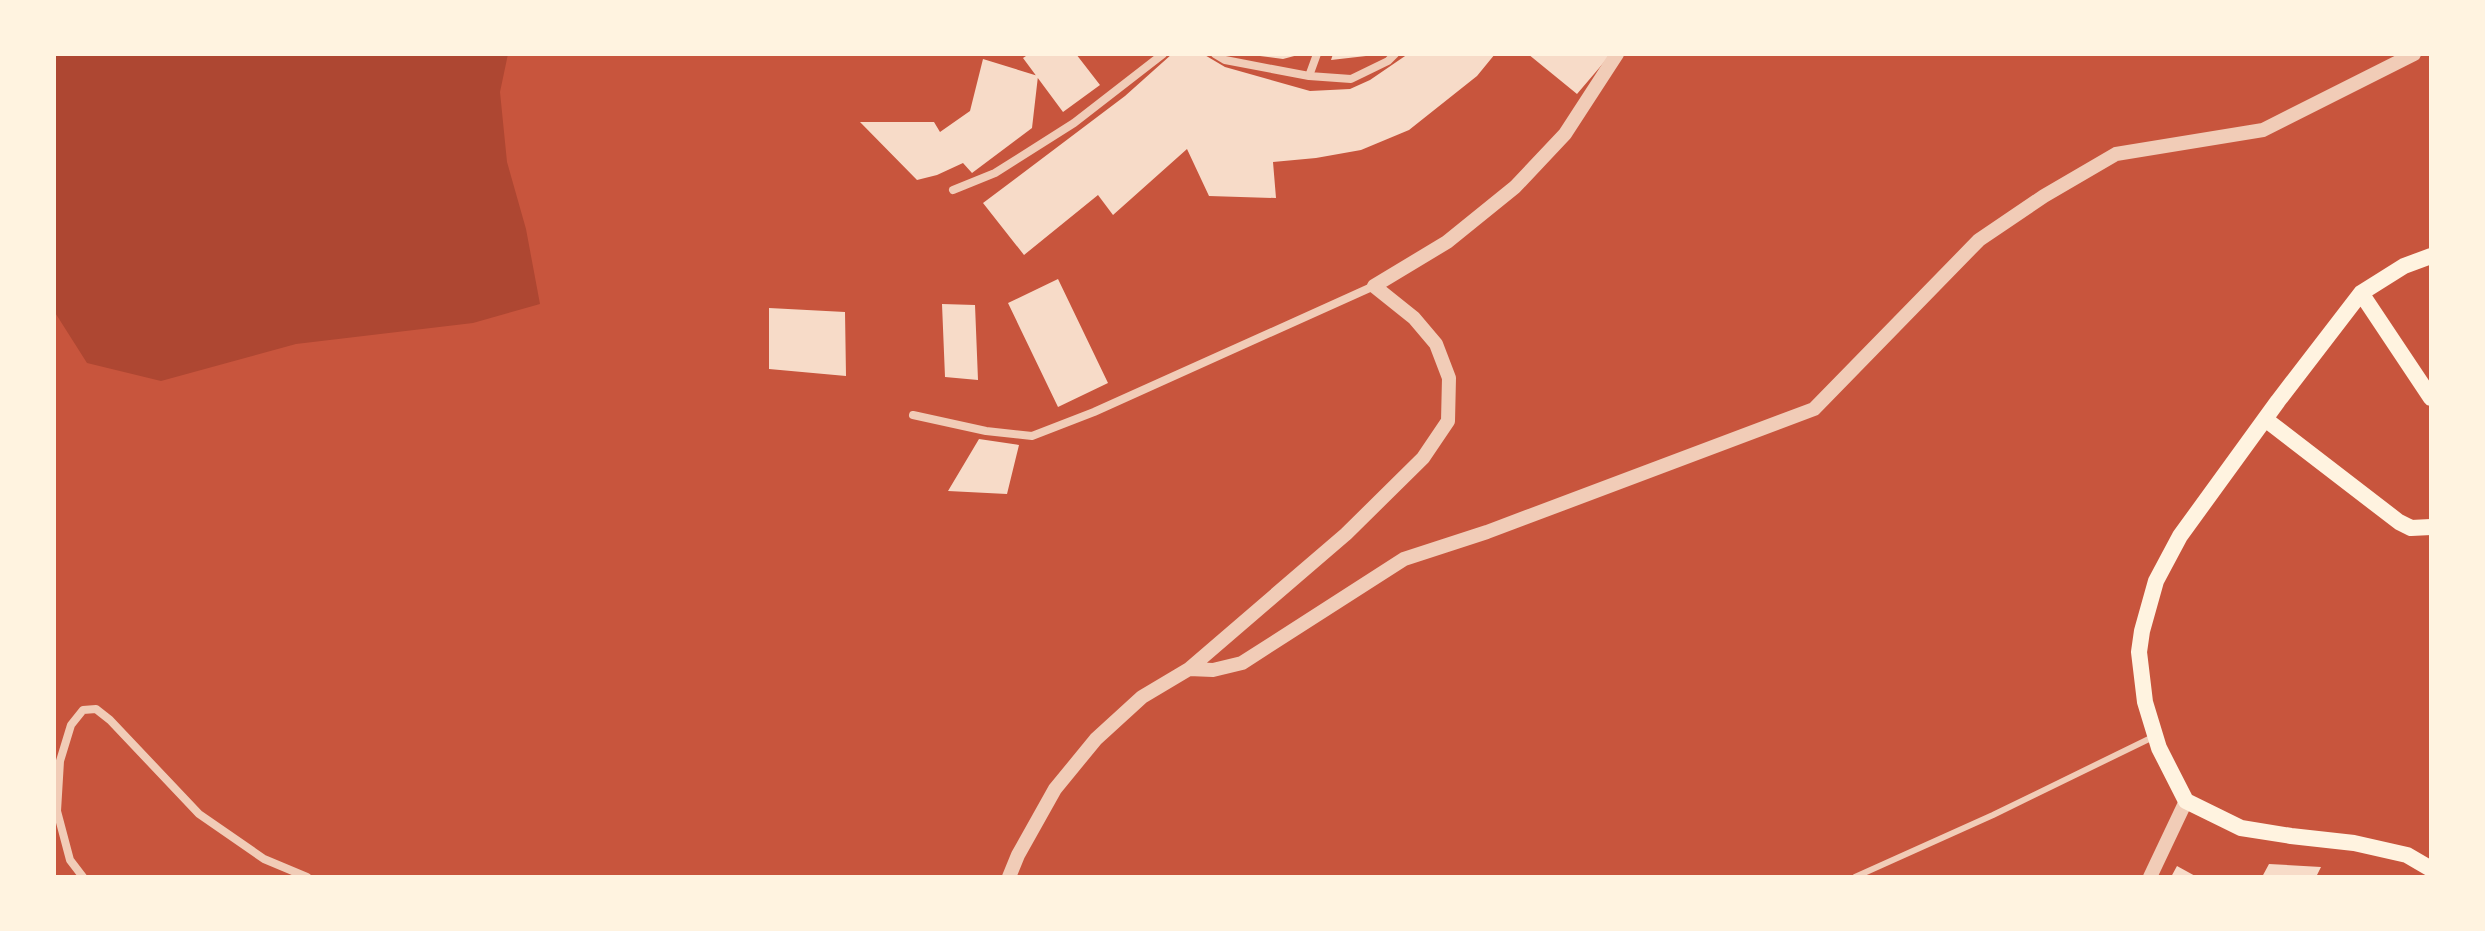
<svg xmlns="http://www.w3.org/2000/svg" width="2485" height="931" font-family="'IBM Plex Sans',sans-serif">
  <style>
    .green { fill: #ae4732 }
    .building { fill: #f7dbc8 }
    .lines { fill: none; stroke-linecap: round; stroke-linejoin: round }
    .service { stroke: #f1ccb7; stroke-width: 6 }
    .minor { stroke: #f1ccb7; stroke-width: 8 }
    .tertiary { stroke: #f1ccb7; stroke-width: 14 }
    .secondary { stroke: #fff3e0; stroke-width: 16 }
  </style>
  <rect width="100%" height="100%" fill="#c8553d"/>
  <path class="green" d="M54 54H508L500 92 507 162 526 229 540 304 473 323 296 344 161 381 87 363 54 311Z"/>
  <path class="building" d="M1029 54H1076L1100 85 1063 112 1023 58Z
    M1172 54H1203L1225 67 1310 91 1350 89 1370 80 1408 54H1495L1477 76 1409 130 1361 150 1316 158 1273 162 1276 198 1209 196 1187 149 1113 215 1098 195 1024 255 983 203 1125 96Z
    M1260 54H1297L1298 55 1283 59 1260 56Z
    M1333 54H1366V56L1331 60Z
    M1528 54H1611L1577 94Z
    M983 59 1038 76 1032 128 972 173 963 163 937 175 917 180 860 122H934L940 132 970 111Z
    M1058 279 1108 383 1058 407 1008 303Z
    M942 304 975 305 978 380 945 377Z
    M769 308 845 312 846 376 769 369Z
    M979 439 1019 445 1007 494 948 491Z
    M2269 864 2321 867 2316 877H2262Z
    M2177 866 2197 877H2171Z"/>
  <g class="lines">
    <path class="service" d="M1855 877 1993 815 2155 736"/>
    <path class="minor" d="M1215 54 1225 60 1309 76 1351 79 1388 61 1395 54
      M1309 76 1317 54
      M953 190 995 173 1074 123 1163 54
      M913 415 986 431 1032 436 1094 412 1374 286
      M83 877 70 860 57 811 60 761 71 725 83 710 96 709 110 720 199 814 264 859 307 877"/>
    <path class="tertiary" d="M1189 669 1213 670 1242 663 1404 559 1487 532 1814 409 1979 240 2044 196 2116 154 2263 130 2414 54
      M1009 877 1018 855 1055 789 1096 739 1142 697 1189 669 1346 534 1423 458 1448 421 1449 378 1436 344 1414 318 1374 286 1447 242 1515 187 1565 134 1617 54
      M2150 877 2186 801"/>
    <path class="secondary" d="M2431 256 2404 266 2361 293 2278 401 2180 536 2156 581 2142 631 2139 652 2145 702 2159 748 2186 801 2241 828 2291 836 2354 843 2407 855 2431 869
      M2361 293 2431 398
      M2265 419 2399 522 2411 528 2431 527"/>
  </g>
  <rect width="2485" height="931" fill="none" stroke="#fff3e0" stroke-width="112"/>
</svg>
